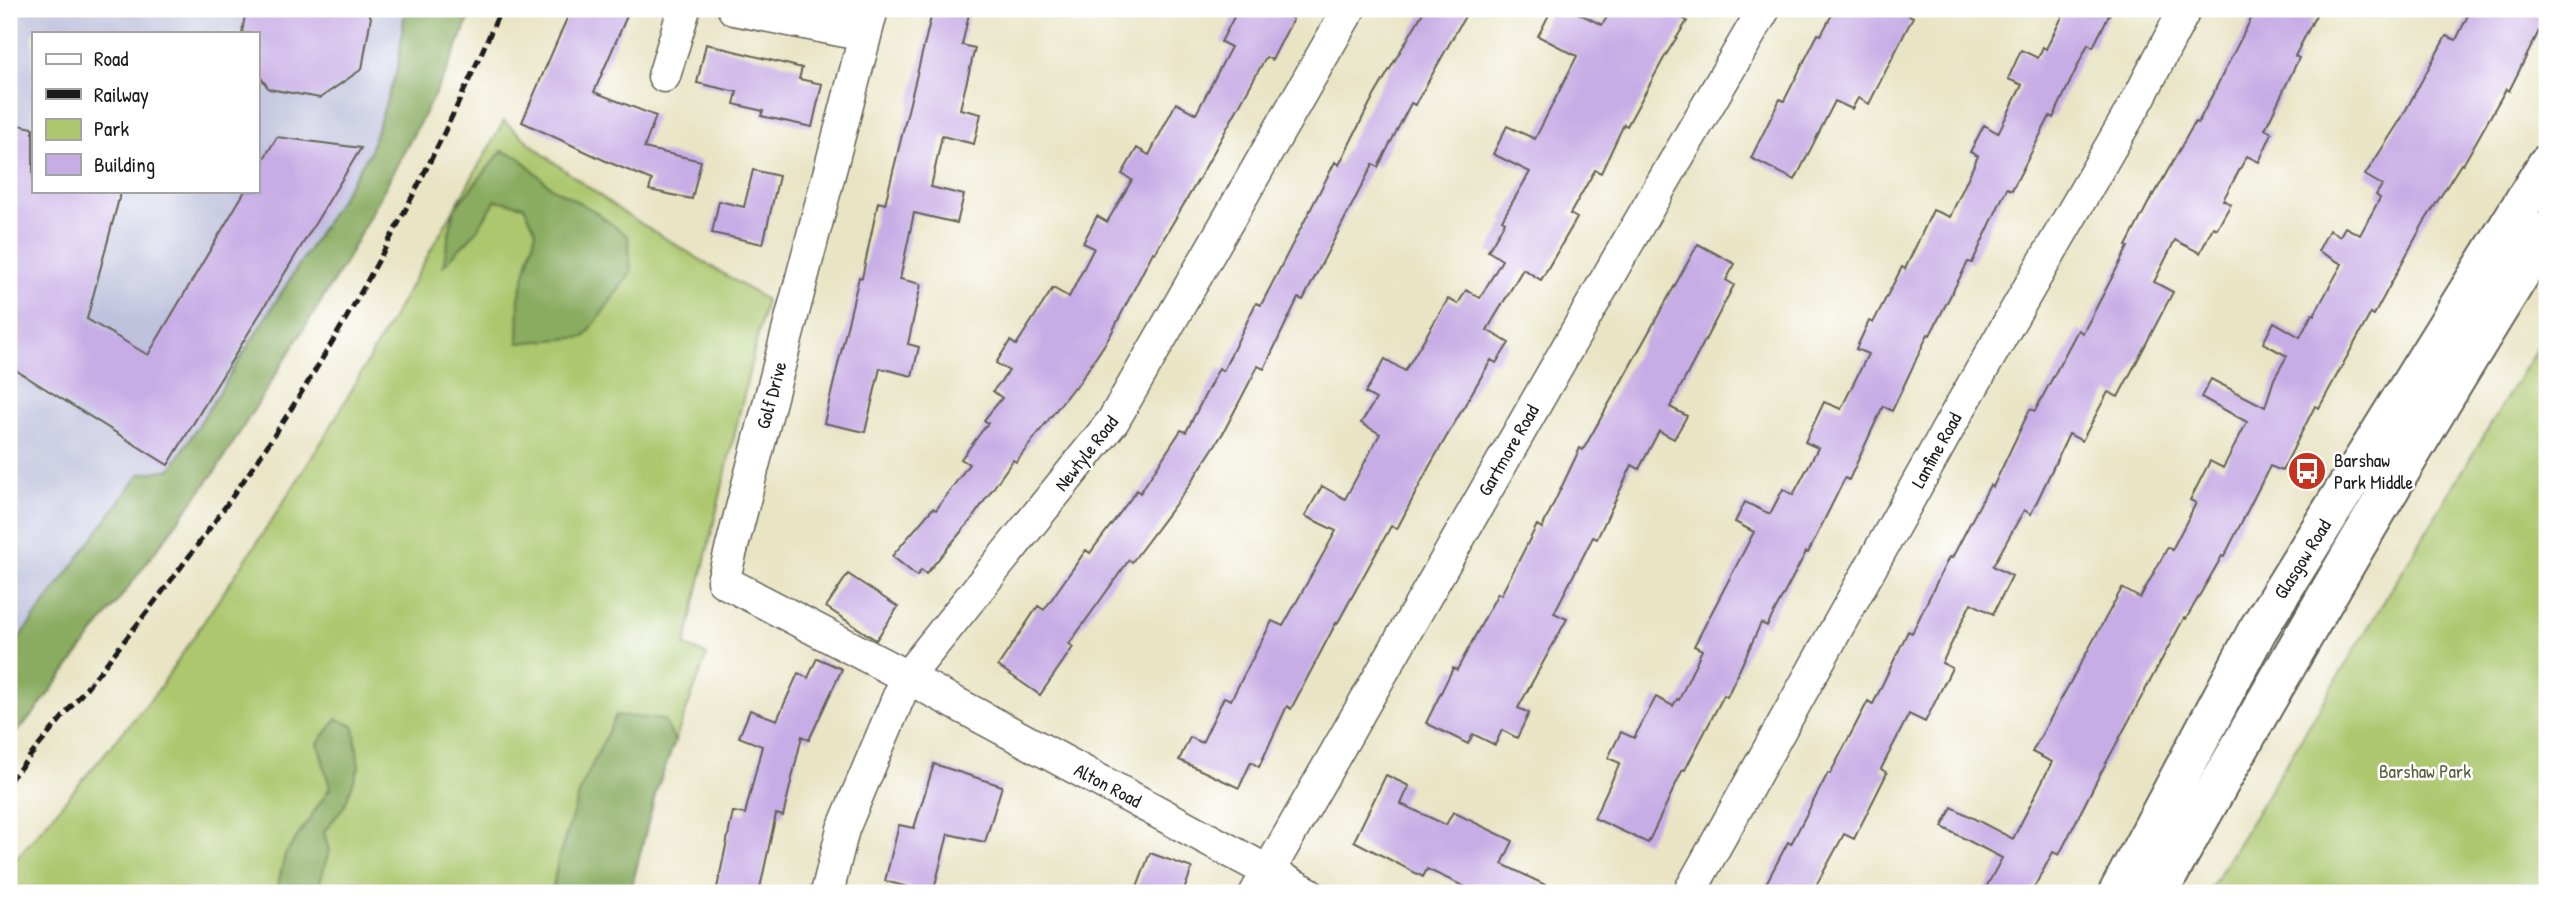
<svg xmlns="http://www.w3.org/2000/svg" width="2556" height="902" font-family="'Patrick Hand',sans-serif">
  <style>
    .industrial { fill: #bfc2dd; fill-rule: evenodd }
    .green { fill: #acc76e; stroke: #647245; stroke-width: 2 }
    .forest { fill: #89ac61; stroke: #52643e; stroke-width: 2 }
    .building { fill: #c7ade5 }
    .lines { fill: none; stroke-linecap: round; stroke-linejoin: round }
    .minor-casing { stroke: #646257; stroke-width: 35 }
    .primary-casing { stroke: #646257; stroke-width: 42 }
    .minor { stroke: #fff; stroke-width: 32 }
    .primary { stroke: #fff; stroke-width: 38 }
    .rail { stroke: #1c1c1c; stroke-width: 5; stroke-dasharray: 10 5; stroke-linecap: butt }
    .labels { text-anchor: middle; dominant-baseline: central; stroke-width: 5; stroke-linejoin: round; paint-order: stroke }
    .street-label { font-size: 19px; fill: #1c1c1c; stroke: #fff }
    .poi-label { font-size: 19px; fill: #1c1c1c; stroke: #fff; text-anchor: start }
    .park-label { font-size: 19px; fill: #56603d; stroke: #fff }
  </style>
  <rect width="100%" height="100%" fill="#fff"/>
  <filter id="ink" filterUnits="userSpaceOnUse"><feTurbulence type="fractalNoise" baseFrequency=".0143" numOctaves="2"/><feDisplacementMap in="SourceGraphic" scale="14" xChannelSelector="R" yChannelSelector="G"/><feConvolveMatrix kernelMatrix="1 2 1 2 8 2 1 2 1" color-interpolation-filters="sRGB"/></filter>
  <filter id="wash" filterUnits="userSpaceOnUse"><feTurbulence type="fractalNoise" baseFrequency=".00686" numOctaves="4" result="noise"/><feDisplacementMap in="SourceGraphic" scale="28" xChannelSelector="R" yChannelSelector="G"/><feGaussianBlur stdDeviation="1.57" result="paint"/><feColorMatrix in="noise" values="0 0 0 0 0 0 0 0 0 0 0 0 0 0 0 0 0 1.4 0 .05"/><feComposite in="paint" operator="in"/></filter>
  <g filter="url(#wash)">
    <rect width="100%" height="100%" fill="#e9e4c4"/>
    <path class="industrial" d="M9 9H405L398 67 369 153 171 469 140 474 9 652ZM33 33H257V191H33Z"/>
    <path class="green" d="M504 121 544 155 624 213 766 300 685 646 707 655 656 791 630 893H9V867L156 693 272 520 326 435Z
      M2547 331V893H2208Z"/>
    <path class="forest" d="M405 9H473L445 75 343 266 217 469 34 713 9 741V652L140 474 171 469 369 153 398 67Z
      M502 151 519 157 551 187 591 209 628 236 631 272 585 337 518 343 519 298 536 231 524 206 496 200 474 234 443 266 454 209Z
      M616 715 664 720 675 741 656 791 630 893H552L558 860 581 788Z
      M337 719 354 726 359 767 345 805 324 832 329 851 317 893H276L285 855 330 788 318 743Z"/>
    <g id="blocks">
      <path class="building" d="M246 9H365L371 17 362 69 320 98 269 89 257 72V33H242Z
        M571 9H630L594 92 656 116 644 148 701 161 692 199 649 190 652 180 608 162 522 122Z
        M933 9H970L962 45 975 48 960 109 981 114 974 144 942 136 931 187 964 195 957 223 914 213 900 279 921 284 908 344 919 347 912 376 880 368 865 432 824 423 859 277 862 278 878 202 885 204Z
        M1238 9H1273L1293 19 1272 60 1266 57 1200 177 1155 253 1153 252 1110 336 1075 389 1073 388 1016 462 1013 460 971 520 926 574 921 570 917 576 892 556 933 508 936 510 969 464 961 459 988 423 984 420 1002 398 993 391 1009 371 996 363 1010 341 1016 345 1053 288 1069 297 1094 248 1083 243 1097 216 1107 222 1132 180 1122 174 1137 148 1149 155 1176 103 1196 114 1231 47 1221 42Z
        M1425 9H1469L1415 105 1411 103 1378 167 1373 164 1303 300 1298 298 1264 369 1258 366 1223 433 1186 490 1132 562 1129 560 1069 644 1073 647 1040 695 998 666 1038 606 1044 610 1086 550 1090 553 1137 490 1140 493 1181 430 1186 432 1219 368 1223 371 1256 303 1261 305 1335 162 1339 165 1370 103Z
        M1552 9H1570L1602 25 1612 9H1668L1687 21 1664 58 1627 126 1624 124 1601 173 1595 170 1570 214 1577 218 1541 280 1523 269 1487 330 1509 343 1496 363 1491 360 1429 467 1397 529 1391 526 1337 624 1336 623 1291 709 1287 706 1259 767 1251 762 1239 788 1179 760 1190 737 1202 743 1224 697 1231 700 1272 621 1283 626 1336 531 1305 516 1322 486 1345 499 1380 434 1361 423 1376 399 1365 393 1385 359 1405 371 1448 299 1458 304 1466 290 1480 298 1502 260 1488 251 1505 222 1502 220 1530 172 1493 154 1507 126 1535 139 1577 56 1538 36Z
        M1835 9H1898L1913 17 1869 104 1858 98 1852 109 1835 101 1795 180 1751 158 1780 99 1784 101 1818 34 1821 35Z
        M2066 9H2112L2093 47 2088 44 2053 118 2050 116 2012 190 2007 188 1972 263 1968 262 1930 335 1928 334 1892 411 1883 406 1849 480 1845 478 1808 553 1806 552 1767 626 1761 623 1727 697 1724 695 1685 770 1683 769 1648 843 1594 818 1620 763 1608 758 1621 732 1634 738 1656 697 1673 706 1677 699 1679 700 1702 650 1694 646 1754 532 1735 522 1745 502 1770 514 1783 489 1793 495 1818 448 1805 442 1824 402 1841 409 1868 354 1856 349 1869 321 1873 323 1902 267 1905 269 1933 210 1950 217 1978 156 1970 152 1984 125 1998 133 2022 85 2008 79 2021 50 2038 58 2043 47 2046 49Z
        M2256 9H2319L2295 56 2299 58 2265 129 2272 133 2259 162 2247 156 2223 200 2231 204 2217 229 2213 227 2200 253 2175 240 2154 282 2173 292 2137 361 2118 397 2108 392 2082 441 2069 434 2031 514 2024 510 1993 566 2012 576 1993 614 1971 603 1942 663 1952 668 1925 722 1909 714 1881 769 1887 773 1854 839 1844 834 1812 893H1761L1788 842 1791 844 1828 773 1830 774 1868 701 1873 704 1908 631 1912 633 1949 557 1952 558 1990 485 1993 487 2030 409 2035 411 2078 330 2083 333 2128 247 2126 246 2153 194 2154 195 2195 122 2198 123Z
        M2471 9H2547V15L2509 91 2506 89 2463 165 2461 164 2423 224 2374 315 2371 313 2319 408 2315 406 2282 471 2270 466 2224 557 2222 556 2186 619 2184 618 2098 778 2059 855 2053 852 2031 893H1983L2002 858 1942 827 1952 807 2013 839 2052 762 2032 752 2122 588 2140 598 2168 547 2172 550 2196 503 2190 500 2210 461 2223 468 2247 422 2201 397 2211 379 2265 407 2274 379 2287 356 2263 343 2274 322 2300 337 2312 314 2314 315 2342 264 2318 251 2329 230 2340 236 2345 227 2360 235 2380 198 2376 195 2382 185 2365 175 2401 119 2446 36 2456 40Z
        M706 44 802 68 799 79 822 84 812 127 761 116 763 111 734 104 737 92 697 83Z
        M9 123 33 128V191H121L87 319 148 355 245 191H257V170L277 137 361 148 168 465 9 366Z
        M753 170 779 176 763 244 712 233 719 201 744 207Z
        M1698 244 1735 264 1726 280 1734 285 1670 407 1687 416 1674 439 1659 431 1639 469 1632 465 1597 539 1593 537 1554 613 1567 619 1518 708 1529 713 1517 738 1502 730 1495 745 1473 734 1468 744 1426 723 1453 668 1457 670 1498 593 1501 595 1537 525 1542 528 1580 448 1583 450Z
        M848 574 898 607 876 640 826 607Z
        M817 658 842 669 809 740 802 736 783 816 776 814 759 893H716L733 812 745 814 762 746 739 737 750 710 777 720 798 673 808 678Z
        M934 764 1002 786 985 842 948 834 933 893H931L885 881 899 825 914 828Z
        M1386 775 1409 786 1401 804 1446 825 1453 812 1513 841 1502 864 1562 893H1478L1427 869 1423 877 1354 841Z
        M1150 853 1192 868 1183 893H1135Z"/>
    </g>
  </g>
  <g filter="url(#ink)">
    <use href="#blocks" fill-opacity="0" stroke="#646257" stroke-width="2"/>
    <g class="lines">
      <defs>
        <path id="minor" d="M734 9 865 35
          M872 9 723 581 907 677 1308 893
          M664 76 684 9
          M827 893 843 829 907 677 1113 421 1349 9
          M1256 893 1617 261 1764 9
          M1689 893 1958 411 2140 96 2185 9"/>
        <path id="primary" d="M2118 893 2257 631 2547 164
          M2158 893C2282 670 2411 448 2547 231"/>
      </defs>
      <use href="#minor" class="minor-casing"/>
      <use href="#primary" class="primary-casing"/>
      <use href="#minor" class="minor"/>
      <use href="#primary" class="primary"/>
      <path class="rail" d="M9 781C89 687 166 591 237 490 342 340 428 176 501 9"/>
    </g>
  </g>
  <defs>
    <symbol id="bus-disc" viewBox="-11 -11 22 22"><circle r="9.5" fill="#c8321e" stroke="#fff"/><path d="M-5-6H5V4H4V6H2V4H-2V6H-4V4H-5ZM-3.5-4V0h7V-4ZM-3.5 1.2v1.5H-2V1.2ZM2 1.2v1.5H3.5V1.2Z" fill="#fff"/></symbol>
  </defs>
  <g fill-rule="evenodd">
    <use href="#bus-disc" x="2285" y="449" width="44" height="44"/>
  </g>
  <g class="labels">
    <g class="street-label">
      <text transform="translate(771 395) rotate(-75)">Golf Drive</text>
      <text transform="translate(1508 450) rotate(-60)">Gartmore Road</text>
      <text transform="translate(1936 450) rotate(-61)">Lanfine Road</text>
      <text transform="translate(1086 453) rotate(-52)">Newtyle Road</text>
      <text transform="translate(2302 559) rotate(-58)">Glasgow Road</text>
      <text transform="translate(1108 785) rotate(28)">Alton Road</text>
    </g>
    <g class="poi-label">
      <text x="2334" y="460">Barshaw<tspan x="2334" dy="22">Park Middle</tspan></text>
    </g>
    <g class="park-label">
      <text x="2425" y="771">Barshaw Park</text>
    </g>
  </g>
  <rect width="2556" height="902" fill="none" stroke="#fff" stroke-width="35"/>
  <rect x="32" y="32" width="228" height="161" fill="#ffffff" stroke="#a4a4a4" stroke-width="2"/>
  <rect x="46" y="54" width="35" height="10" fill="#ffffff" stroke="#a4a4a4" stroke-width="2"/>
  <text x="94" y="66" font-size="21" fill="#1c1c1c">Road</text>
  <rect x="46" y="89" width="35" height="10" fill="#1c1c1c" stroke="#a4a4a4" stroke-width="2"/>
  <text x="94" y="102" font-size="21" fill="#1c1c1c">Railway</text>
  <rect x="46" y="119" width="35" height="21" fill="#acc76e" stroke="#a4a4a4" stroke-width="2"/>
  <text x="94" y="136" font-size="21" fill="#1c1c1c">Park</text>
  <rect x="46" y="154" width="35" height="21" fill="#c7ade5" stroke="#a4a4a4" stroke-width="2"/>
  <text x="94" y="172" font-size="21" fill="#1c1c1c">Building</text>
</svg>
